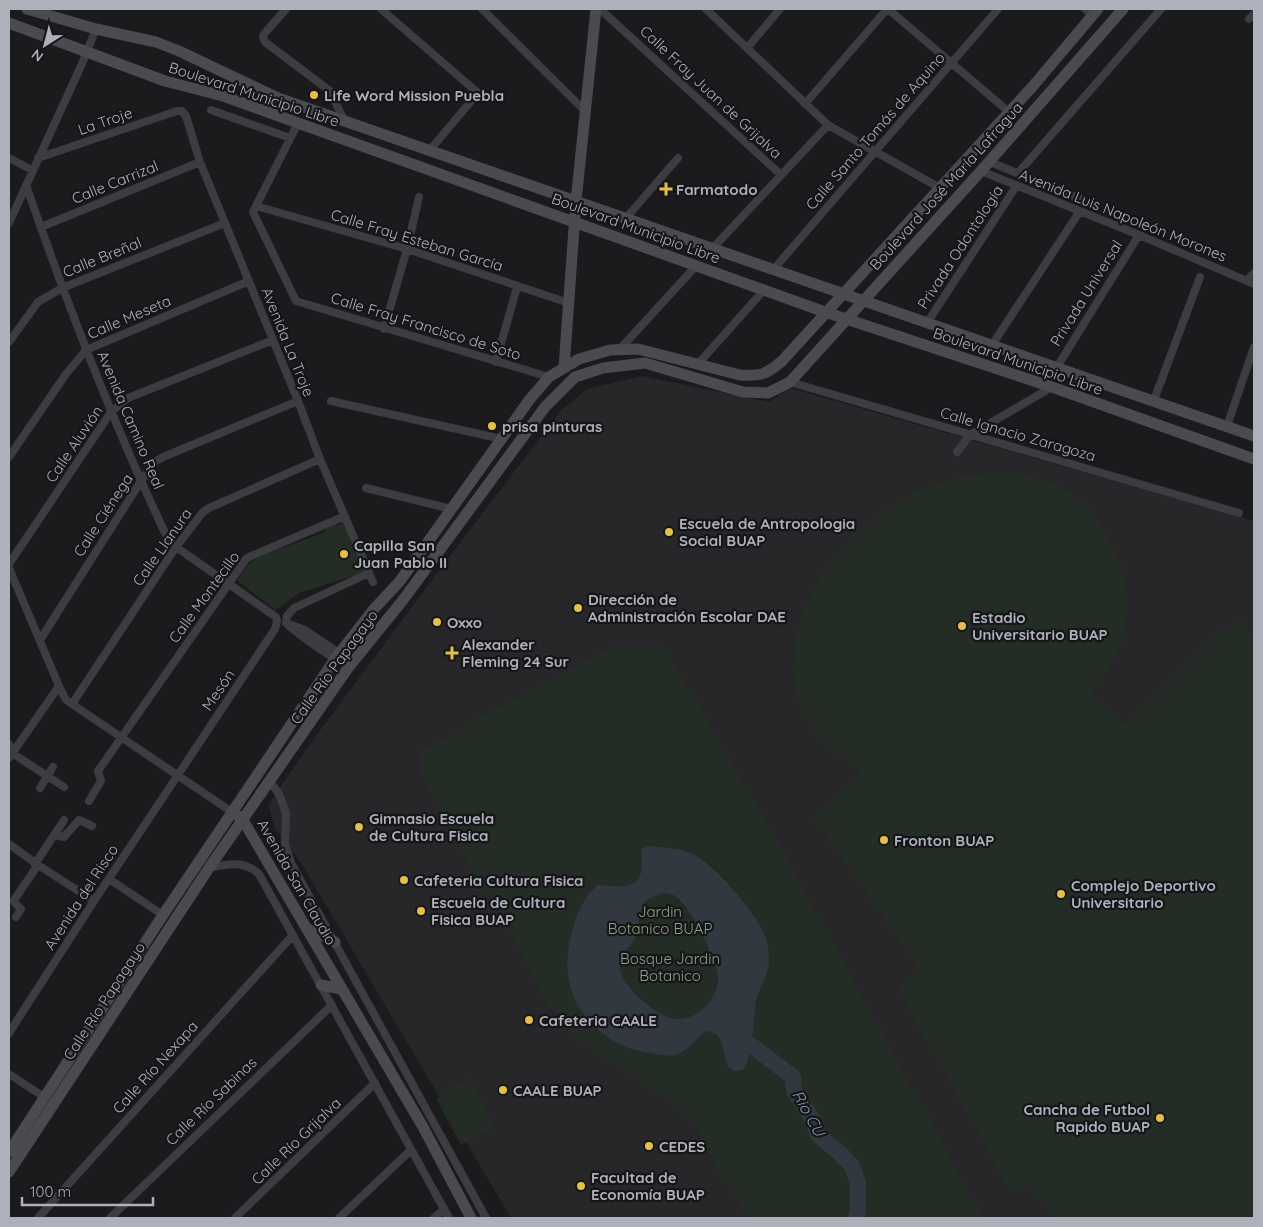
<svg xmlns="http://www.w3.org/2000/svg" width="1263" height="1227" font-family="Quicksand,sans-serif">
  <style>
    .built { fill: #272629 }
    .green { fill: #242c26 }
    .water { fill: #313840; fill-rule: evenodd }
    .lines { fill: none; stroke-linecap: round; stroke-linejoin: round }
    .river { stroke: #313840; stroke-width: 16 }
    .street { stroke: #3c3c41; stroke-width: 8 }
    .secondary { stroke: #4a4b51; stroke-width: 11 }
    .poi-dot { fill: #e4c04b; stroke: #161517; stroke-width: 2 }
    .labels { text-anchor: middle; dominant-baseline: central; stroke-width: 4.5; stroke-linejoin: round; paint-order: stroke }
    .street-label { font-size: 15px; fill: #aeb1bb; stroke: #161517 }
    .poi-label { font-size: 15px; font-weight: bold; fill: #aeb1bb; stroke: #161517; text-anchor: start }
    .park-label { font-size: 15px; fill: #87a48c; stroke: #161517 }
    .water-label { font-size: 16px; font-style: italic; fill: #889ab2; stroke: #161517 }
  </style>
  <rect width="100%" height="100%" fill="#1b1a1c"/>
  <path class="built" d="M642 376 769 402 790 388 1254 521V1218H511L301 863 275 828 268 805 307 748 444 564 561 410 587 389Z"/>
  <path class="green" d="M1013 472C1030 476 1049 480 1064 489 1104 514 1131 569 1127 616 1124 645 1108 669 1092 691L1124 724 1154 698 1224 629 1228 632 1241 621 1254 636V1218H1057L1023 1182 1012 1193 898 989 920 969 814 817 861 772C842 756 817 738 805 716 782 674 796 613 822 576 840 552 878 514 904 499 937 479 977 472 1013 472Z
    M345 520 352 523 354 528 353 532 367 570 358 576 356 575 299 593 275 610 237 580 248 565 258 557 325 532 326 528 334 523 338 525Z
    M663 646 777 840 983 1218H752L743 1212 688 1114 649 1086 575 1038 541 995 511 930 477 876 421 774V751L610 647Z
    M469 1078 495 1126 461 1145 436 1099Z"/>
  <path class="water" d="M648 846C663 848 679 847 693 854 714 864 757 914 765 936 768 943 769 954 769 962 768 978 757 990 755 1006 753 1026 754 1050 744 1069L735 1071 728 1067C722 1053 726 1032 706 1031 696 1038 688 1051 676 1055 668 1057 654 1054 646 1052 628 1050 615 1043 601 1032 569 1004 561 973 572 932 577 913 583 899 597 885 613 885 638 894 642 868 643 861 640 855 643 848ZM663 893C670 893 675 895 680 900 692 910 720 966 718 981 716 1003 693 1024 670 1018 653 1013 619 984 620 966 620 953 634 945 637 933 642 910 636 901 663 893Z"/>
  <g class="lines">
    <path class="river" d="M751 1045 793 1077 794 1091 813 1120 818 1135 842 1155 852 1166 858 1183V1212L856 1218"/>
    <path class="street" d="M286 9 264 34 263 37 265 42 330 91 344 120
      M381 9 478 93 429 151
      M482 9 585 111
      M600 9 781 175
      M706 9 828 125 940 188
      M888 9 1009 112
      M1085 9 1093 16
      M1249 19 1254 14
      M747 48 780 9
      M805 104 887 9
      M211 110 290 138
      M298 123 253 212 296 301 549 377
      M9 158 32 170
      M38 158 177 111H182L186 116 200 162 298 401 320 459 373 582
      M990 162 1091 203
      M981 171 1139 235 1254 284
      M1018 173 1161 9
      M256 206 407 249 569 303
      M626 218 678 158
      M9 223 81 66 96 29
      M41 227 200 162
      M712 249 828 125
      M773 270 998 9
      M1247 280 1254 273
      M927 323 1017 185
      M384 329 407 249 419 197
      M9 342 38 302 62 288 225 223
      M992 345 1080 211
      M619 350 696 266
      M496 362 517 287
      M698 364 764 290
      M1057 367 1139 235
      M790 382 1239 513
      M1154 400 1200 277
      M331 401 502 439
      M1227 426 1254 347
      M957 452 970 435 1052 387
      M9 457 66 374 86 350 249 281
      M366 488 451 509
      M9 564 111 412 128 398 273 340
      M9 568 59 686 66 700 232 812
      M286 623 287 616 294 608 369 573
      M286 623 305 630 339 653
      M289 626 311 643 335 659
      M40 640 141 481 156 461 163 457 298 401
      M72 704 176 547 203 512 209 508 320 459
      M9 744 12 753 64 787
      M9 758 59 686
      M270 782 279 794 286 813 285 844 291 863 486 1218
      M40 788 53 767
      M89 801 101 781 98 771 246 559 251 556 345 516
      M54 835 64 837 79 820 92 826
      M9 844 38 865 94 901
      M35 864 64 820
      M209 868C228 864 244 860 259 874L449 1218
      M109 879 163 915
      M16 917 21 909 14 902V900L38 865
      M9 1033 94 901 275 629 277 621 276 617 176 547 166 535C112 421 67 304 26 185
      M9 1074 44 1097
      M38 1218 293 935
      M110 1218 332 1005
      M235 1218 375 1083
      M339 1218 411 1150
      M434 1218 444 1209"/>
    <path class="secondary" d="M27 9 96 29 156 42 179 51 278 98 1254 436
      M9 23 165 81 223 96 298 123 825 312 1052 387 1254 459
      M564 368 576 201 596 9
      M238 816 243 820 423 1127 471 1218
      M308 929 335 942
      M321 985 341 989
      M9 1152 163 915 335 659 374 609 400 581 530 399 549 377 579 359 610 350 638 349 740 375C761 376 766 375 782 361L1033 86 1098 9
      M9 1172 209 868 348 668 403 600 545 407 575 377 603 368 645 363 743 392 768 393 790 382 981 171 1123 9"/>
  </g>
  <g class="poi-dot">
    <circle cx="314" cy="95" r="5"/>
    <path d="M663.5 181.5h5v5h5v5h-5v5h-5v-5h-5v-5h5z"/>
    <circle cx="492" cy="426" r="5"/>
    <circle cx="669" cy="532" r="5"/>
    <circle cx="344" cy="554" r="5"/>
    <circle cx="578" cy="608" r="5"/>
    <circle cx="437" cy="622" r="5"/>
    <circle cx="962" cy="626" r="5"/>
    <path d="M449.5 645.5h5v5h5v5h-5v5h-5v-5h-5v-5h5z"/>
    <circle cx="359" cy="827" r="5"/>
    <circle cx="884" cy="840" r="5"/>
    <circle cx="404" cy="880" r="5"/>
    <circle cx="1061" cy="894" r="5"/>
    <circle cx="421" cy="911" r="5"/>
    <circle cx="529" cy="1020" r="5"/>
    <circle cx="503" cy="1090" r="5"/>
    <circle cx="1160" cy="1118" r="5"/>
    <circle cx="649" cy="1146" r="5"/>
    <circle cx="581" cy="1186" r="5"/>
  </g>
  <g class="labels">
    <g class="street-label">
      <text transform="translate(711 92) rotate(43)">Calle Fray Juan de Grijalva</text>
      <text transform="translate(254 94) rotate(18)">Boulevard Municipio Libre</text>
      <text transform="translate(105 121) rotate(-19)">La Troje</text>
      <text transform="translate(875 131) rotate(-49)">Calle Santo Tomás de Aquino</text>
      <text transform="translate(115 182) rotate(-22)">Calle Carrizal</text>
      <text transform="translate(946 186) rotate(-48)">Boulevard José María Lafragua</text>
      <text transform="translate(1123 215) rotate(22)">Avenida Luis Napoleón Morones</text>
      <text transform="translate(636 228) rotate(20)">Boulevard Municipio Libre</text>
      <text transform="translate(417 240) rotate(17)">Calle Fray Esteban García</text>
      <text transform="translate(960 247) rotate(-57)">Privada Odontología</text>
      <text transform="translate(102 257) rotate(-22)">Calle Breñal</text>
      <text transform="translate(1086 293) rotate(-58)">Privada Universal</text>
      <text transform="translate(129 317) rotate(-23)">Calle Meseta</text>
      <text transform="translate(426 326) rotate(17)">Calle Fray Francisco de Soto</text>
      <text transform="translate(288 342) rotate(68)">Avenida La Troje</text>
      <text transform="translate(1018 361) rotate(19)">Boulevard Municipio Libre</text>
      <text transform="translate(131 420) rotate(67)">Avenida Camino Real</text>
      <text transform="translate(1018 434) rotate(16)">Calle Ignacio Zaragoza</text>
      <text transform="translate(74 444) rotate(-56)">Calle Aluvión</text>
      <text transform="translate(103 515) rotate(-57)">Calle Ciénega</text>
      <text transform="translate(162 547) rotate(-55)">Calle Llanura</text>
      <text transform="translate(204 597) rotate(-54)">Calle Montecillo</text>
      <text transform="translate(334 667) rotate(-54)">Calle Río Papagayo</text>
      <text transform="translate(218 690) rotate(-56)">Mesón</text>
      <text transform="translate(297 882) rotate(60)">Avenida San Claudio</text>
      <text transform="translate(81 897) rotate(-57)">Avenida del Risco</text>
      <text transform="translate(104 1001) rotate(-57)">Calle Río Papagayo</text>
      <text transform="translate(155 1067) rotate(-48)">Calle Río Nexapa</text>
      <text transform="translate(211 1101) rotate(-44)">Calle Río Sabinas</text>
      <text transform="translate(296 1141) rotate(-44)">Calle Río Grijalva</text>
    </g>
    <g class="poi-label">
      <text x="324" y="95">Life Word Mission Puebla</text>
      <text x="676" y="189">Farmatodo</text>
      <text x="502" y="426">prisa pinturas</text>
      <text x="679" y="523">Escuela de Antropologia<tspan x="679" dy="17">Social BUAP</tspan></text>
      <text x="354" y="545">Capilla San<tspan x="354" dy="17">Juan Pablo II</tspan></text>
      <text x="588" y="599">Dirección de<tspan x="588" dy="17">Administración Escolar DAE</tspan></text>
      <text x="972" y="617">Estadio<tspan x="972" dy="17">Universitario BUAP</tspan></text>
      <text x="447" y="622">Oxxo</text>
      <text x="462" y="644">Alexander<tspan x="462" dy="17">Fleming 24 Sur</tspan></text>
      <text x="369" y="818">Gimnasio Escuela<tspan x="369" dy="17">de Cultura Fisica</tspan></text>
      <text x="894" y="840">Fronton BUAP</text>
      <text x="414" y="880">Cafeteria Cultura Fisica</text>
      <text x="1071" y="885">Complejo Deportivo<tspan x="1071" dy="17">Universitario</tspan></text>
      <text x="431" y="902">Escuela de Cultura<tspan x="431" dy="17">Fisica BUAP</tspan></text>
      <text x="539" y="1020">Cafeteria CAALE</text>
      <text x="513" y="1090">CAALE BUAP</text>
      <text x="1150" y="1109" text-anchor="end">Cancha de Futbol<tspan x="1150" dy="17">Rapido BUAP</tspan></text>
      <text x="659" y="1146">CEDES</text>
      <text x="591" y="1177">Facultad de<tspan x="591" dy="17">Economía BUAP</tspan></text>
    </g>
    <g class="park-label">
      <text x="660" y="911">Jardin<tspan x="660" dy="17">Botanico BUAP</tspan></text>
      <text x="670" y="958">Bosque Jardin<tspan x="670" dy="17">Botanico</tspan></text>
    </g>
    <g class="water-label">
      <text transform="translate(809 1113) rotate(61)">Rio CU</text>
    </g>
  </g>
  <rect width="1263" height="1227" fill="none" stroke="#aeb1bb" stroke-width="20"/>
  <g transform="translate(45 45) rotate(216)" stroke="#161517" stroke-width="4" paint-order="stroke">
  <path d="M0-4L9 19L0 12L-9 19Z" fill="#aeb1bb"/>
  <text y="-8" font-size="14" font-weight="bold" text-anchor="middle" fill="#aeb1bb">N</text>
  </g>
  <path d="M22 1197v8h131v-8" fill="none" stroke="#aeb1bb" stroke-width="2.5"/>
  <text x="30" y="1197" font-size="15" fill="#aeb1bb" stroke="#161517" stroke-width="4" paint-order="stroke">100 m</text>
</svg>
